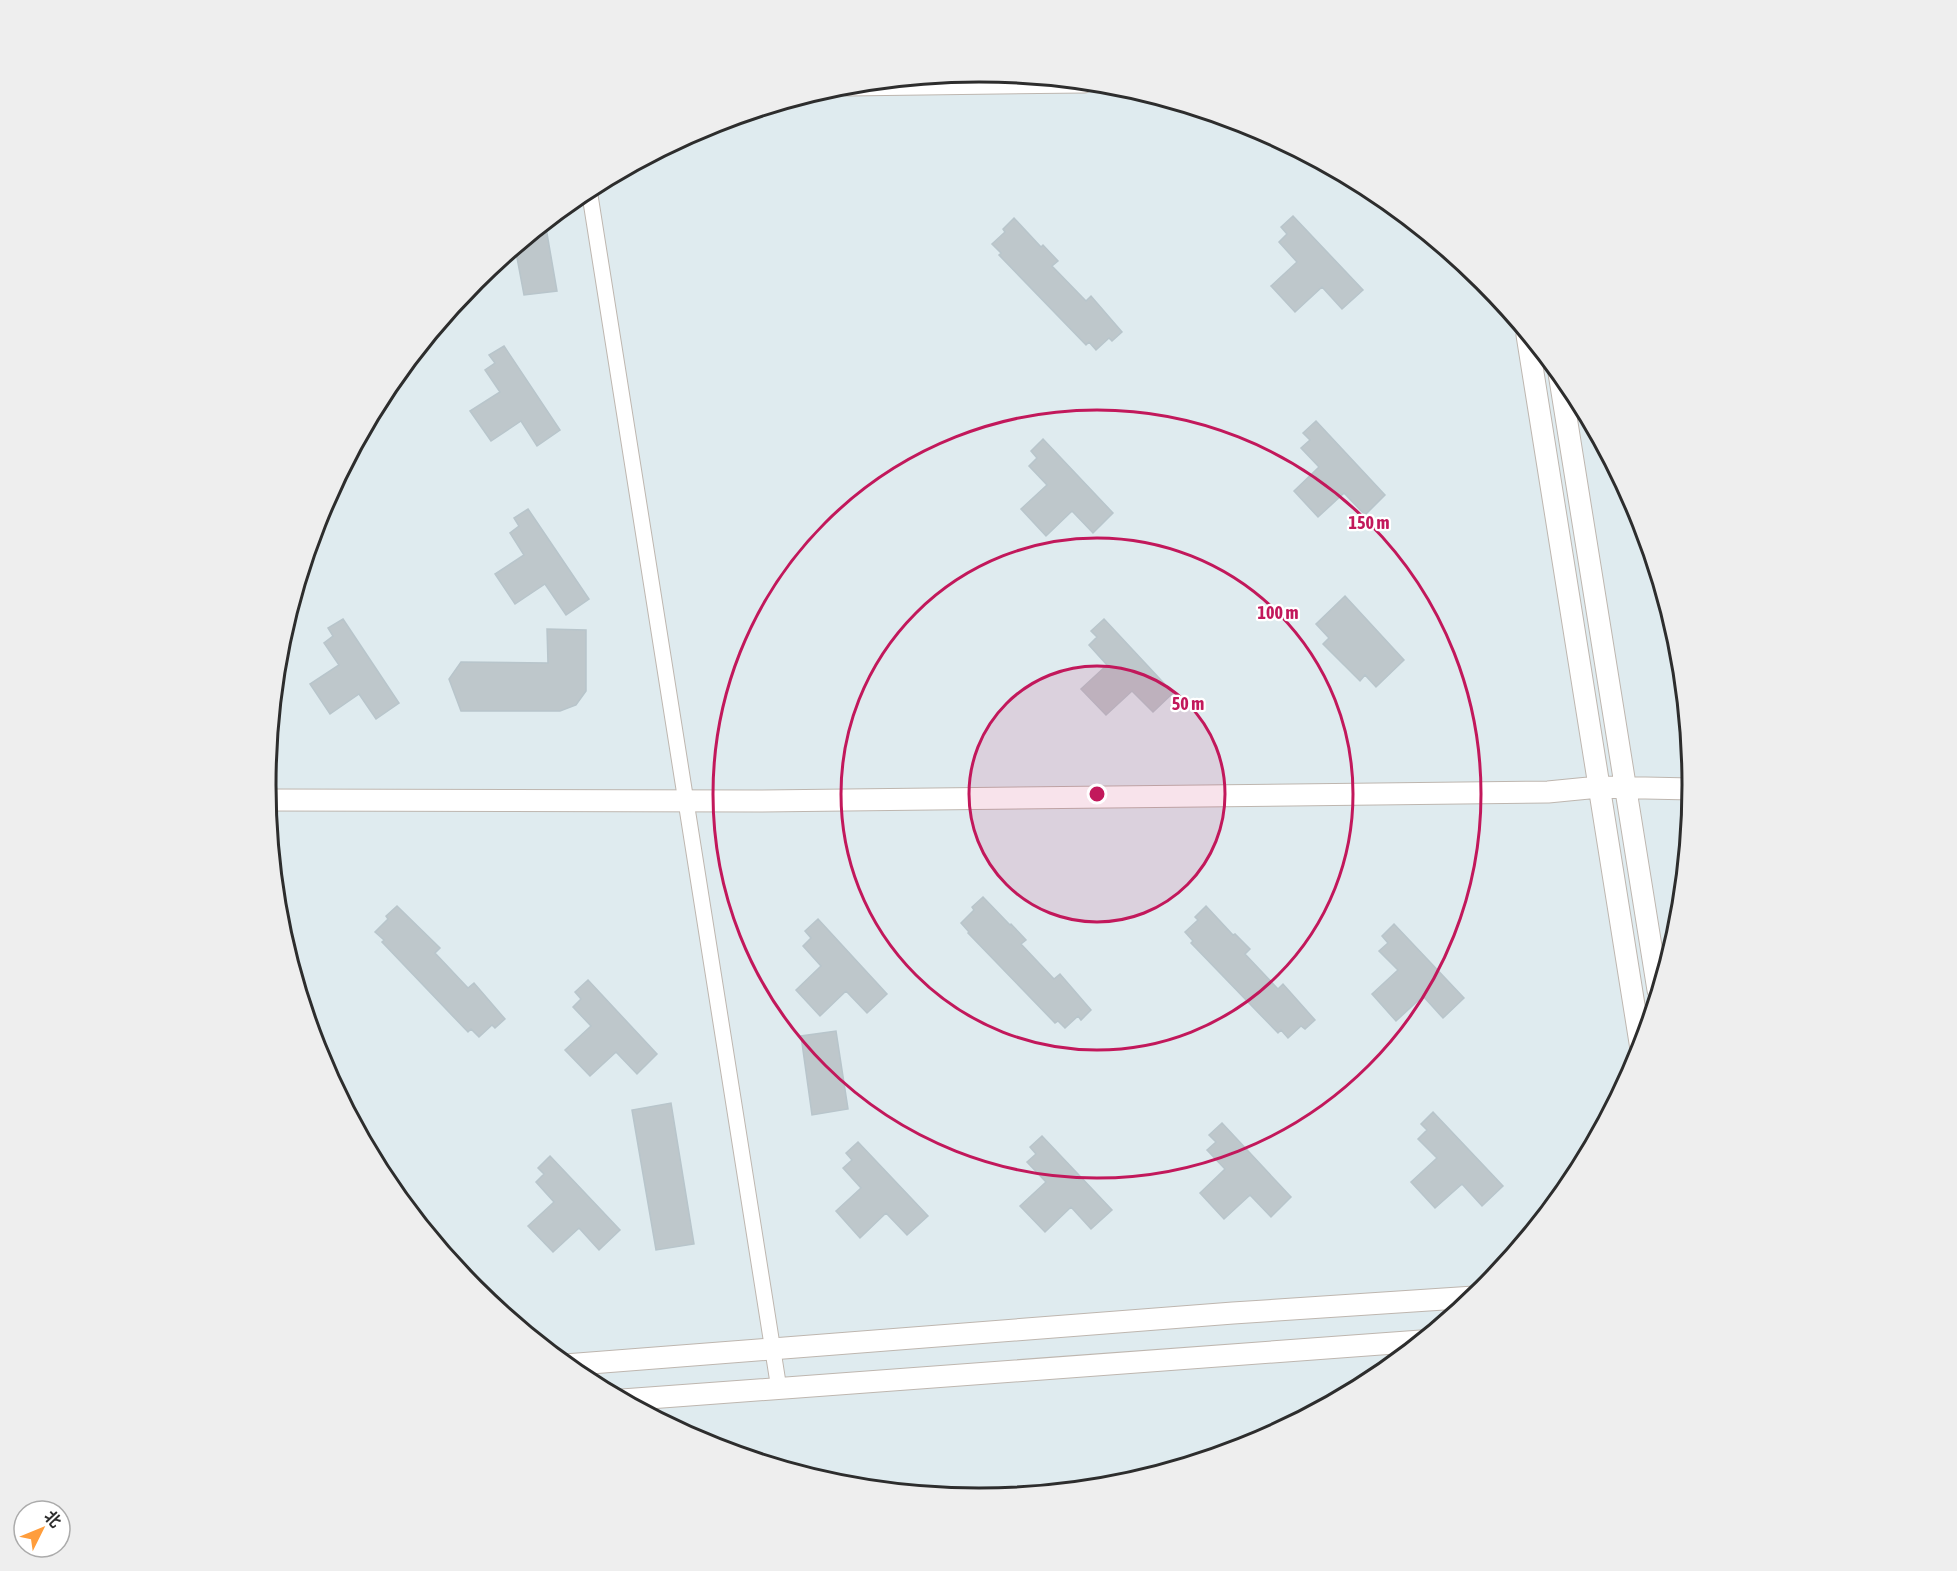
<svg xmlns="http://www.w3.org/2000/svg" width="1957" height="1571" font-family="'Asap Condensed','Noto Sans SC',sans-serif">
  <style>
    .building { fill: #bec7cb; stroke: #b8c5cb; stroke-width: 1.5 }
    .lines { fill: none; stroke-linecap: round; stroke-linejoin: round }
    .street-casing { stroke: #beb6af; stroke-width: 17 }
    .secondary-casing { stroke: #beb6af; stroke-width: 23 }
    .street { stroke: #fff; stroke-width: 15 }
    .secondary { stroke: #fff; stroke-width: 21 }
    .ring { fill: none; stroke: #c2185b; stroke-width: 3 }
    .rim { fill: none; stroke: #2d2d2d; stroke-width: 3 }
    .centre { fill: #c2185b; stroke: #fff; stroke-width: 3 }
    .ring-label { font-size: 18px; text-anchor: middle; font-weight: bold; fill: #c2185b; stroke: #fff; stroke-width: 4.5; stroke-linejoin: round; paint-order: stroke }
  </style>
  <rect width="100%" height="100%" fill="#dfebef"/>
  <path class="building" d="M1293 216 1363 290 1342 309 1322 287 1295 312 1271 286 1297 262 1279 242 1287 234 1281 227Z
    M1014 218 1041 247 1043 245 1058 261 1052 266 1086 301 1091 296 1122 332 1112 341 1109 338 1096 350 1089 342 1086 345 999 255 1001 253 992 244 1005 232 1003 229Z
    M545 222 557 291 524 295 515 247Z
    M504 346 560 430 537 446 521 421 491 441 470 411 500 392 485 370 495 363 489 355Z
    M1316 421 1385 495 1365 515 1344 493 1318 517 1294 491 1319 467 1301 448 1310 440 1303 433Z
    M1043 439 1113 513 1093 533 1072 511 1046 536 1021 509 1047 485 1029 466 1037 458 1031 451Z
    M528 509 589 599 566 615 545 584 515 604 495 574 524 555 510 533 519 526 514 518Z
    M1345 596 1404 660 1376 687 1365 675 1360 681 1323 644 1329 638 1316 624Z
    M343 619 399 703 376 719 359 694 330 714 310 684 339 665 324 643 333 636 328 628Z
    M1104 619 1173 693 1153 712 1132 691 1106 715 1081 689 1107 665 1089 645 1097 637 1091 631Z
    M547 629 586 630V691L576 705 560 711H461L449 679 461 662 548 663Z
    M983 897 1010 925 1011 924 1026 940 1021 944 1054 979 1060 974 1091 1010 1081 1020 1078 1016 1065 1028 1058 1021 1055 1023 968 933 969 932 961 923 974 910 972 907Z
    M397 906 440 948 435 953 468 988 474 983 505 1019 495 1028 492 1025 479 1037 471 1029 468 1032 382 942 384 940 375 932 388 919 386 916Z
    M1206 906 1233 935 1235 934 1250 949 1245 954 1278 989 1283 984 1315 1020 1305 1029 1301 1026 1288 1038 1281 1030 1278 1033 1191 943 1193 941 1185 932 1198 920 1195 917Z
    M818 919 887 994 867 1013 846 991 820 1016 796 990 821 966 803 946 811 938 805 931Z
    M1394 924 1464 998 1443 1018 1423 996 1396 1021 1372 994 1398 970 1379 951 1388 943 1382 936Z
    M588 980 657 1054 637 1074 616 1052 590 1076 565 1050 591 1026 573 1007 581 999 575 992Z
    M836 1031 848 1109 812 1115 801 1036Z
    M671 1103 694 1244 656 1250 632 1110Z
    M1433 1112 1503 1186 1482 1206 1462 1184 1435 1208 1411 1182 1437 1158 1418 1139 1427 1130 1421 1124Z
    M1222 1123 1291 1197 1271 1217 1250 1195 1224 1219 1200 1193 1225 1169 1207 1150 1216 1142 1209 1135Z
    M1042 1136 1112 1210 1091 1229 1071 1207 1045 1232 1020 1206 1046 1182 1027 1162 1036 1154 1030 1147Z
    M858 1142 928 1216 907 1235 886 1213 860 1238 836 1211 861 1188 843 1168 852 1160 846 1153Z
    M550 1156 620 1230 599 1250 579 1228 553 1252 528 1226 554 1202 536 1182 544 1174 538 1168Z"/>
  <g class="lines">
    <defs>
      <path id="street" d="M589 189 779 1389"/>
      <path id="secondary" d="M848 85 1084 82
        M1527 335 1641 1049
        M1559 373 1658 990
        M266 800 761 801 1548 792 1599 787 1692 789
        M565 1365 1233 1313 1474 1297
        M622 1400 1421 1341"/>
    </defs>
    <use href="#street" class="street-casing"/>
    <use href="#secondary" class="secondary-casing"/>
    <use href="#street" class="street"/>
    <use href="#secondary" class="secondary"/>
  </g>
  <circle cx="1097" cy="794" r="128" fill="#c2185b" fill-opacity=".12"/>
  <g class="ring">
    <circle cx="1097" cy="794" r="128"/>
    <circle cx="1097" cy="794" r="256"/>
    <circle cx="1097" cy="794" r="384"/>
  </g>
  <path d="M0 0H1957V1571H0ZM276 785a703 703 0 1 1 1406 0a703 703 0 1 1-1406 0Z" fill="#eee" fill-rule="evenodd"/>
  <path class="rim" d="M276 785a703 703 0 1 1 1406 0a703 703 0 1 1-1406 0Z"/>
  <circle cx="1097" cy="794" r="9" class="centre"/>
  <g class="ring-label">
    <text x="1369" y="529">150 m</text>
    <text x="1278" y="619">100 m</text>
    <text x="1188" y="710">50 m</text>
  </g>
  <g transform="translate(42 1529) rotate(47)"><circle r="28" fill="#ffffff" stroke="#ababab" stroke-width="1.5"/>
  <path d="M0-4.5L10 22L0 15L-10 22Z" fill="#ff9d3c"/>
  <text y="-9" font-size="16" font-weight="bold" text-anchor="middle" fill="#2d2d2d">北</text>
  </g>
</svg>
